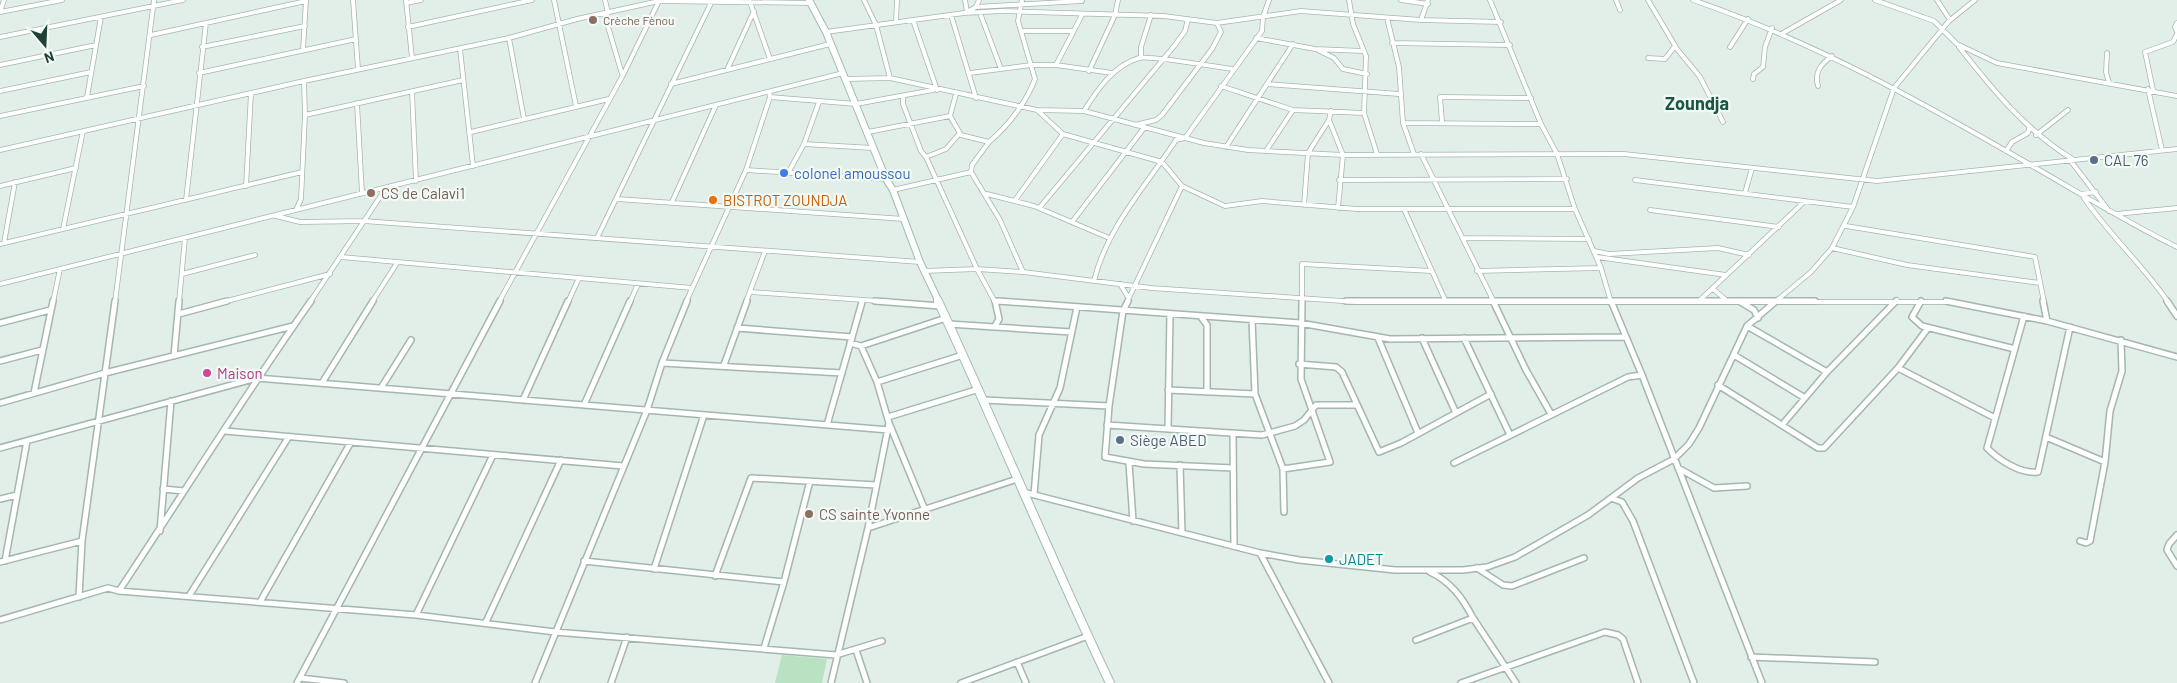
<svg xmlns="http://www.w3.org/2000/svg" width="2177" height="683" font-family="Barlow,sans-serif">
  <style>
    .green { fill: #b8e2c1 }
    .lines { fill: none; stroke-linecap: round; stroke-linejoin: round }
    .street-far1-casing { stroke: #a4b7af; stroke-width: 5.5 }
    .street-casing { stroke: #a4b7af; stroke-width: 8 }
    .secondary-far1-casing { stroke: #9fbbb0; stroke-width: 8 }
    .secondary-casing { stroke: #9fbbb0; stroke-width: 10 }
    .street-far1 { stroke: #fff; stroke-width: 4 }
    .street { stroke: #fff; stroke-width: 5 }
    .secondary-far1 { stroke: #fff; stroke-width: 6 }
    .secondary { stroke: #fff; stroke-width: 8 }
    .education-dot { fill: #8d6e63; stroke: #f3faf6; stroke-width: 2 }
    .service-dot { fill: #5c6f8a; stroke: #f3faf6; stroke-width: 2 }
    .shop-dot { fill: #3f7fe0; stroke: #f3faf6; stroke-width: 2 }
    .food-dot { fill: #e8710a; stroke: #f3faf6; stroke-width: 2 }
    .hotel-dot { fill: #d1479c; stroke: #f3faf6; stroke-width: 2 }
    .culture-dot { fill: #0f9aa8; stroke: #f3faf6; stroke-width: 2 }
    .labels { text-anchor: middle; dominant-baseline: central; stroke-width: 4.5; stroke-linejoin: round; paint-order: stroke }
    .far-education-label { font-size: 12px; fill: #785e54; stroke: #f3faf6; text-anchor: start }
    .service-label { font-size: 15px; fill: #4e5e75; stroke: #f3faf6; text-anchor: start }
    .shop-label { font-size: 15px; fill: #366cbe; stroke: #f3faf6; text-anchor: start }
    .education-label { font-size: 15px; fill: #785e54; stroke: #f3faf6; text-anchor: start }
    .food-label { font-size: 15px; fill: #c56008; stroke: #f3faf6; text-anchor: start }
    .hotel-label { font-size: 15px; fill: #b23c85; stroke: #f3faf6; text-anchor: start }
    .culture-label { font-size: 15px; fill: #0d838f; stroke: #f3faf6; text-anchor: start }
    .quarter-label { font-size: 18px; font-weight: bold; fill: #195644; stroke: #f3faf6 }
  </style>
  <rect width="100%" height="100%" fill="#e2eee8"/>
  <path class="green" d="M782 655 827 659 822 683H775Z"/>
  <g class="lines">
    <defs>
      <path id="street-far1" d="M353 0 358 69
        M406 0 412 58
        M554 0 576 106
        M605 0 608 13
        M864 0 876 25 890 78
        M965 0 967 12
        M1349 0 1353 24 1366 56 1364 113 1377 154
        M1401 0 1428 4
        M1490 0 1541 124 1557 154 1575 209 1601 268 1611 302
        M1616 0 1620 10
        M1648 0 1677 49 1700 77 1723 122
        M1693 0C1812 41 1920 101 2029 164 2078 192 2126 222 2177 247
        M1875 0 1934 21 1957 44 1997 63 2177 96
        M1937 0 1950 20
        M750 2 770 59
        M406 3 421 0
        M976 7 979 0
        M0 12 62 0
        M0 12 4 0
        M967 12 976 7 1082 1
        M604 13 622 74
        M980 13 1001 69
        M951 15 976 98
        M1387 18 1399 67 1403 123 1414 154
        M913 20 937 90
        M1421 20 1428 0
        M896 22 897 0
        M2177 23 2175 27 2177 32
        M408 27 532 0
        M1023 31H1072
        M826 32 964 13 1001 11 1164 16 1217 23 1301 11 1421 20 1501 22
        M1783 33 1841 0
        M151 35 306 1
        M0 37 183 0
        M509 38 524 119
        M1256 38 1315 49 1363 51
        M1392 43 1510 45
        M202 47 305 26
        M1730 47 1748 19
        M1959 47C1993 90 2026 131 2074 160
        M460 49 473 166
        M303 50 306 0
        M1318 50 1334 58 1343 69 1367 74
        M2107 53 2106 72 2109 83
        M1141 57V47L1151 15
        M1648 58 1665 59 1675 46
        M0 65 96 45
        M1056 65 1082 15
        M727 70 754 11
        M1089 71 1115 15 1118 0
        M199 73 356 39
        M970 73 1031 65H1056L1112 73
        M845 79 890 78 1037 110 1084 111 1204 143 1248 150 1343 155 1624 154 1877 181 2177 149
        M1753 79 1754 74 1763 67 1765 47 1772 28
        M671 84 830 44
        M1268 84 1399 94
        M1221 86 1293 110 1364 113
        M1818 86C1814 72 1821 64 1832 56
        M2148 89 2162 150
        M2153 90 2145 52 2173 42 2177 34
        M0 91 91 72
        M412 92 416 181
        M956 94 950 116 961 135 989 142C1008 126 1026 103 1035 79L1018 21 1022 0
        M903 96V104L921 151 926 157 977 269 995 302
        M87 97 101 17
        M770 97 856 104 933 90
        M357 103 362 193
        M1037 110 1063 134 1162 162 1182 186 1225 206 1262 201 1357 209H1575
        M1084 111C1097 90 1114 65 1139 58 1150 55 1216 67 1232 69
        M305 115 463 80
        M0 116 144 86
        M1329 120 1343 155 1338 208
        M1442 122 1440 97 1531 98
        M1403 123 1541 124
        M1135 125 1156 120 1162 115 1212 49 1221 32 1217 23
        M471 132 609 99
        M868 132 950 116
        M2036 135 2068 110
        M989 142 972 165 971 172 1000 220 1023 272
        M804 144 873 148
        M1226 147 1293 44
        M0 150 304 81 509 38 577 19 659 1 810 3
        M1266 151 1293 110
        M2006 151 2012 142 2028 133 2029 128
        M1421 154 1494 302
        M926 157 946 149 959 134
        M2070 160 2109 211
        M746 170 886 179
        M788 173 804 144 819 102
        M1339 180 1567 179
        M1635 180 1853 207
        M0 186 76 168
        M246 186 251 93
        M893 190 971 172
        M1745 193 1752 168
        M987 194 1034 206 1109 238
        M2080 194 2096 192
        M2084 198C2110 236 2143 265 2168 302
        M617 199 904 219
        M1016 199 1063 134
        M186 200 206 23
        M672 202 716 105
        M1304 205 1308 153 1329 120 1331 111
        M1040 207 1175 45 1185 31 1188 19
        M1404 209 1446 302
        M296 210 301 199 305 115 304 81
        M1650 210 1779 227
        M2116 214 2177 208
        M276 216 300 222 364 221 920 262
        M1072 222 1144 128
        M1846 226 2035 257 2044 302
        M63 229 83 131
        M597 238 712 1
        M1463 238 1589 239
        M4 243 15 182
        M0 244 302 172
        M1832 248 1907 265 2040 283
        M1594 251 1609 254 1718 248 1749 255
        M341 257 692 288
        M1597 257 1726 275
        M924 271 977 269 1023 272 1151 288 1357 302H1952
        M1477 271 1601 268
        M182 274 255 255
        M1094 281C1107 227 1146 186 1176 140L1185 138 1262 31 1263 17 1269 0
        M0 284 843 73
        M1120 284 1128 297
        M1713 289 1725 299
        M751 292 892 302
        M1700 300 1805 201
        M995 301 1015 302
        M1739 301 1741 302
        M53 302 60 269
        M115 302 154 0
        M179 302 185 238
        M223 302 330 274
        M310 302 386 188
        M372 302 397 263
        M499 302 623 75 659 1
        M568 302 578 280
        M630 302 638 284
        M686 302 746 170 770 97 769 92
        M746 302 765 251
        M1127 302 1182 186
        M1302 302V264L1432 271
        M1775 302 1811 272 1832 248 1853 207 1894 88 1949 21 1975 0
        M1895 302 1897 300"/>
      <path id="street" d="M875 301 940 306
        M998 301 1300 323 1390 339 1626 337
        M1128 301 1123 311 1109 406 1105 457 1144 464 1233 468
        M1346 301H1815
        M1493 301 1526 370 1551 414
        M1611 301 1642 375 1762 683
        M1739 301 1754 310 1758 318
        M1921 301 1912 317 1922 326 2015 349
        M1946 301 2047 321 2177 357
        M2043 301 2047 321
        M2167 301 2177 316
        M179 314 227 301
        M2024 316 1987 448C1999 460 2020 474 2038 472L2070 327
        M1201 317 1207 325V392
        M1252 320 1255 394 1283 469 1284 512
        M0 323 50 310
        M949 324 1071 332
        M995 326 999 319 995 301
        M1747 326 1827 372
        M737 328 852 337
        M1378 338 1418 433
        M1422 338 1456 413
        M1464 338 1510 435
        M850 343 861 346 946 318
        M861 346 877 382 889 423 925 510
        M1734 355 1805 398
        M174 356 179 301
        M0 361 42 350
        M662 363 842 373
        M1299 364 1336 367 1342 372 1379 452 1401 443 1491 394
        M724 365 747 301
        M1898 368 1995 418
        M877 382 963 355
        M322 383 373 301
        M1718 385 1818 448H1824L1898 368 1928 328
        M381 388 411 340
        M1168 390 1255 394
        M34 393 53 301
        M523 400 568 301
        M984 400 1109 406
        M0 403 105 373 293 326
        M584 405 630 301
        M888 417 979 389
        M827 425 862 302
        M1107 425 1262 435 1295 426 1304 420 1316 405H1357
        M1782 425 1827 372 1896 301
        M1168 429 1170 314
        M225 431 623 466
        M1233 433 1234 546
        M2046 437 2105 462
        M0 448 257 378 889 430
        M1129 463 1133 521
        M1454 463 1628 377 1642 375
        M1180 465 1182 533
        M1678 468 1714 488 1747 486
        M1283 469 1330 462 1301 379 1302 301
        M163 489 184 491
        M1023 492 1260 553 1299 560 1395 570H1463L1487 567 1515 557 1588 515 1638 478 1674 459 1689 444 1699 428 1747 326 1776 301
        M1034 495 1039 435 1060 388 1077 307
        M1611 498 1622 502 1633 521 1694 683
        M0 499 17 495
        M868 528 1017 479
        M160 531 171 401
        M2177 535 2169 544 2167 550 2177 566
        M2080 541 2086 543 2090 541 2105 462 2110 411 2122 371 2121 340
        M1260 553 1329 683
        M5 561 27 441
        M584 561 784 582
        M0 562 82 541
        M1477 568 1503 585 1512 586 1584 558
        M654 569 704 415
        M715 576 751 478 876 485
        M119 591C183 494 244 396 311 301
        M189 596 288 438
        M79 597 82 541 115 301
        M260 602 351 442
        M416 615 493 455
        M1473 618 1516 683
        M0 620 108 588 119 591 416 615 555 632 836 655 882 641
        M486 622 561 460
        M1416 640 1473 618C1462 597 1451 582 1430 572
        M764 648 784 582 810 481
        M856 650 867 683
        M1751 657 1875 662
        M1017 662 1026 683
        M300 678 344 683
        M297 683 500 301
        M535 683 647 410 662 363 687 301
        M611 683 627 637
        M831 683 868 528 889 423
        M961 683 1088 636
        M1461 683 1605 632 1618 635 1623 639 1638 683"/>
      <path id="secondary-far1" d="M809 0 826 32 886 179 893 190 920 262 939 302"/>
      <path id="secondary" d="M938 301C997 428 1050 557 1110 683"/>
    </defs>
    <use href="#street-far1" class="street-far1-casing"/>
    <use href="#street" class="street-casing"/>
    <use href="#secondary-far1" class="secondary-far1-casing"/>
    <use href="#secondary" class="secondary-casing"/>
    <use href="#street-far1" class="street-far1"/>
    <use href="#street" class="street"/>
    <use href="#secondary-far1" class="secondary-far1"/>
    <use href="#secondary" class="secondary"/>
  </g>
  <g class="education-dot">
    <circle cx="593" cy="20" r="5"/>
    <circle cx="371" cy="193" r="5"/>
    <circle cx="809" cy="514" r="5"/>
  </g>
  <g class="service-dot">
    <circle cx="2094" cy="160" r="5"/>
    <circle cx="1120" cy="440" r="5"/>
  </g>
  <circle class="shop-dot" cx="784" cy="173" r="5"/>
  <circle class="food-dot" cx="713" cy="200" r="5"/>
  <circle class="hotel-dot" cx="207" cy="373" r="5"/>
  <circle class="culture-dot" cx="1329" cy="559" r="5"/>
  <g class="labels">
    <g class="far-education-label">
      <text x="603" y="20">Crèche Fènou</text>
    </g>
    <g class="service-label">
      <text x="2104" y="160">CAL 76</text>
      <text x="1130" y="440">Siège ABED</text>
    </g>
    <g class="shop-label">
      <text x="794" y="173">colonel amoussou</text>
    </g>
    <g class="education-label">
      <text x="381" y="193">CS de Calavi1</text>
      <text x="819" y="514">CS sainte Yvonne</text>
    </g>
    <g class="food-label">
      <text x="723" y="200">BISTROT ZOUNDJA</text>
    </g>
    <g class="hotel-label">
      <text x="217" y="373">Maison</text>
    </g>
    <g class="culture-label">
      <text x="1339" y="559">JADET</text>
    </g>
    <g class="quarter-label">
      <text x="1697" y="103">Zoundja</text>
    </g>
  </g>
  <g transform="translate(45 45) rotate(161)" stroke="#f3faf6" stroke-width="4" paint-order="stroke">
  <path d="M0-4L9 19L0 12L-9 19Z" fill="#1f4136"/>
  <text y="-8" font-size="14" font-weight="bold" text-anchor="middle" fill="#1f4136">N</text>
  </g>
</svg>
